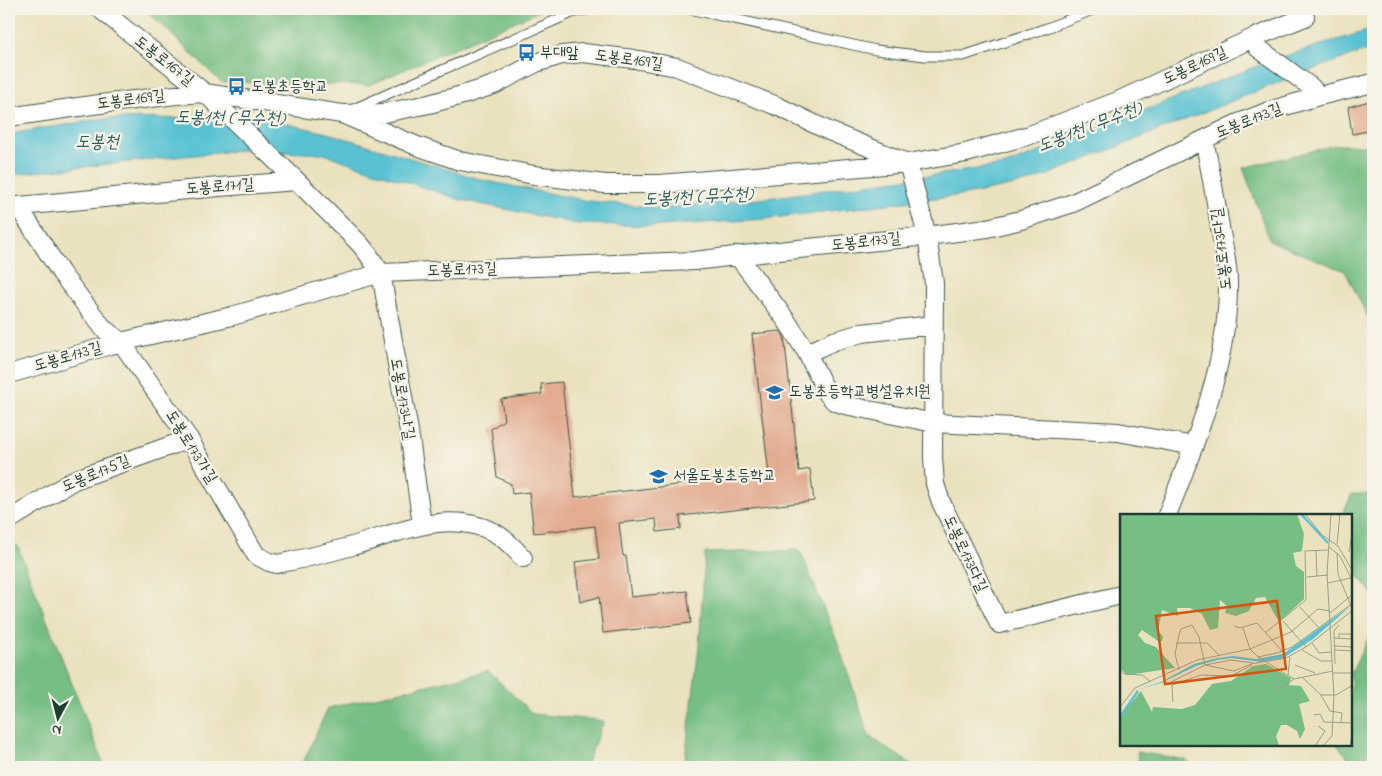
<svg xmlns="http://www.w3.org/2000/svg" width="1382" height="776" font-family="'Indie Flower','Poor Story',sans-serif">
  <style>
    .forest { fill: #76be84; stroke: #4a7e5c }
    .water { fill: #58c2d3; stroke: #3c8084 }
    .building { fill: #e2ac90 }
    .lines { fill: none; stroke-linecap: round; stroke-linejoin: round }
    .lane-casing { stroke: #3d5649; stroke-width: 11 }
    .street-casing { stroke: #3d5649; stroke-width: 20 }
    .lane { stroke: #fff; stroke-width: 9 }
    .street { stroke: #fff; stroke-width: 18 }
    .labels { text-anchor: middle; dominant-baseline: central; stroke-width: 4.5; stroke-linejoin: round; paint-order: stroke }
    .poi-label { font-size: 16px; fill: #1f3d34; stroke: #f7f3e8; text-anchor: start }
    .street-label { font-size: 16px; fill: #1f3d34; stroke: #f7f3e8 }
    .water-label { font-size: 18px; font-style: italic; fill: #2d5e5c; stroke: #f7f3e8 }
    .inset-river { fill: none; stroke: #58c2d3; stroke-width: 2.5 }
    .inset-road { fill: none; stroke: #99a087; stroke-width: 1 }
    .view { fill: #d45610; fill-opacity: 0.15; stroke: #d45610; stroke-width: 2.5 }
    .inset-edge { fill: none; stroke: #1f3d34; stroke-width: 2.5 }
  </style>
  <rect width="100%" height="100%" fill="#f7f3e8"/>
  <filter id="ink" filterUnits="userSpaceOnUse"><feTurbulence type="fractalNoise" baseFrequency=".02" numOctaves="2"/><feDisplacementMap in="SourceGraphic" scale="10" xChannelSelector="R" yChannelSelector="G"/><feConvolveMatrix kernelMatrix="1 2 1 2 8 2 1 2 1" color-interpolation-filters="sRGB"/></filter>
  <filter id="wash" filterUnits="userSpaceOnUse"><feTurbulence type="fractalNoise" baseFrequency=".0096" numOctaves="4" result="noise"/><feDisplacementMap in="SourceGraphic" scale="20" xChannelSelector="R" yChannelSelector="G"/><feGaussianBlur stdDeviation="1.12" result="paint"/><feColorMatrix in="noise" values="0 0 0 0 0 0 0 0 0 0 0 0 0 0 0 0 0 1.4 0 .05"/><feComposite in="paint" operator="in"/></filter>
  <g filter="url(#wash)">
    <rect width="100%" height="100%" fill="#eae2bf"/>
    <path class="forest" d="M145 9H544L369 85 221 82Z
      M1336 145H1373V327L1345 271 1270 241 1243 168Z
      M1352 494H1373V595L1351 566V515H1342Z
      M17 545 105 767H9V550Z
      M800 550 837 641 869 736 915 767H684L699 647 705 553Z
      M1373 628V767H1356V766L1337 745H1351V674Z
      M488 671 533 714 604 721 585 767H301L328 708Z
      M1137 752 1186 760 1193 767H1139Z"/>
    <path class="water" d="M1373 29V48L1292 77 1030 182 970 194 764 219 659 226 578 224 461 200 324 154 242 150 16 174 9 177V135L15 133 101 119 213 118 271 120 331 134 486 181 589 201 658 208 760 199 1006 165 1272 60Z"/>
    <g id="blocks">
      <path class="building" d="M1373 100V130L1352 134 1348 107Z
        M780 331 784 336 799 471 810 469 814 501 680 516 681 529 657 532 656 519 619 523 623 556H626L631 597 687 591 691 623 603 633 599 597 580 602 575 562 599 559 595 526 534 533 529 492 512 494 511 484 497 477 491 429 504 420 501 399 542 394 541 384 562 382 575 497 769 474 752 334Z"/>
    </g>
  </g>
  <g filter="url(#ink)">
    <use href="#blocks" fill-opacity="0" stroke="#3d5649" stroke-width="1"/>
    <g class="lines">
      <defs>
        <path id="lane" d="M689 9 876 50 925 56H963L1047 28 1095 9
          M351 110 572 13 590 9"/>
        <path id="street" d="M100 9 205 93 297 181
          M1253 38 1258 48 1311 87 1319 96
          M342 114 417 146 460 161 534 175 605 184H660L908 163 966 153 1030 135 1118 101 1253 38 1305 17
          M9 117 92 105 176 95 205 93 342 114 384 113 429 104 466 94 494 85 536 63 562 55 583 53 634 59 677 67 777 106 829 131 905 162
          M908 163 927 236 934 283 933 458 935 484 941 502 999 624 1121 595
          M18 206 61 273 104 329 121 342 189 439 256 555 269 562 277 564C302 559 328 553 352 546 396 534 446 509 491 531 503 536 514 548 523 558
          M9 207 219 187 297 181 360 244 368 254 381 273 409 431 422 525
          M737 255 786 320 807 353 827 393 834 401 845 405 934 423 1118 432 1194 446
          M807 353 834 341 862 333 933 325
          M9 374 121 342 232 316 381 273 694 261 769 252 927 236 987 228 1021 220 1073 203 1236 124 1269 111 1319 96 1373 83
          M1167 515C1196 442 1229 361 1228 282 1228 265 1224 249 1221 233 1216 202 1211 171 1204 140
          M9 520 74 480 189 439"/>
      </defs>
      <use href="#lane" class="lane-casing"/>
      <use href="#street" class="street-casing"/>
      <use href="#lane" class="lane"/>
      <use href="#street" class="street"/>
    </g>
  </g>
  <defs>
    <symbol id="bus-bare" viewBox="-9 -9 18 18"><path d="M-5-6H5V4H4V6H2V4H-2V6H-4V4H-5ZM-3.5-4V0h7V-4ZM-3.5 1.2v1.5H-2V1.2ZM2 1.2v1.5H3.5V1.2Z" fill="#1f6fb2" stroke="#f7f3e8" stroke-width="2.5" paint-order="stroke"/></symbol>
    <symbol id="school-bare" viewBox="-9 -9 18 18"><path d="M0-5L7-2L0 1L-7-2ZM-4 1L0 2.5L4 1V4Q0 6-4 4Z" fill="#1f6fb2" stroke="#f7f3e8" stroke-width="2.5" paint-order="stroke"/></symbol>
  </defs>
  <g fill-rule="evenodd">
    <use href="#bus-bare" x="514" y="40" width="25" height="25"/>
    <use href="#bus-bare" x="224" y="74" width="25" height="25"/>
    <use href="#school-bare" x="762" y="380" width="25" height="25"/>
    <use href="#school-bare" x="646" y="464" width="25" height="25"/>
  </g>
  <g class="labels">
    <g class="poi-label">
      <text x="540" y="53">부대앞</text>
      <text x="251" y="87">도봉초등학교</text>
      <text x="789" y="392">도봉초등학교병설유치원</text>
      <text x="673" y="476">서울도봉초등학교</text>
    </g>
    <g class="street-label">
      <text transform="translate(629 60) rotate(8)">도봉로169길</text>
      <text transform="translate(164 61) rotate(38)">도봉로167길</text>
      <text transform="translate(1195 66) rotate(-25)">도봉로169길</text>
      <text transform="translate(131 100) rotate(-7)">도봉로169길</text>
      <text transform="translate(1249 121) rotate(-22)">도봉로173길</text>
      <text transform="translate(220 187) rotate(-4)">도봉로171길</text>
      <text transform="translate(866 242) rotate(-6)">도봉로173길</text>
      <text transform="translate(1222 249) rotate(-97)">도봉로173다길</text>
      <text transform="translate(462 270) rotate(-2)">도봉로173길</text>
      <text transform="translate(68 357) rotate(-16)">도봉로173길</text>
      <text transform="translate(402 399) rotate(80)">도봉로173나길</text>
      <text transform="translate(191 447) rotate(58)">도봉로173가길</text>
      <text transform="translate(96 474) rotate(-23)">도봉로175길</text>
      <text transform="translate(965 554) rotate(65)">도봉로173다길</text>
    </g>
    <g class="water-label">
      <text transform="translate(230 119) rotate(1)">도봉1천 (무수천)</text>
      <text transform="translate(1090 128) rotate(-21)">도봉1천 (무수천)</text>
      <text x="97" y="143">도봉천</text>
      <text transform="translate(698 198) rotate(-3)">도봉1천 (무수천)</text>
    </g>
  </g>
  <g transform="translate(1120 514)">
    <rect width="232" height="232" fill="#eae2bf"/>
    <path d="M0 0H177L184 20 182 37 173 39 176 52 184 58V85L159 108 145 83 136 84 129 97 116 102 105 99 107 92 100 86 98 114 90 116 82 100 70 94H57L58 102 42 96 38 117 43 122 42 127H38L22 116 18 121 25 129 36 133 55 154 7 161 0 154ZM146 150 171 164 169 171 181 172 190 187 179 190 185 215 180 225 177 217 167 211H161L156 222 159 232H0V203L21 177 32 198 33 193 62 195 75 191 92 170 111 167 133 152Z" fill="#76be84"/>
    <path d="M232 91 193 125 163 144 141 148 112 144 97 146 76 152 41 169 17 176 41 168 74 150 97 144 113 142 136 145 163 140Z" fill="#58c2d3"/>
    <path class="inset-river" d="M181 0 208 29M0 203 18 177"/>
    <path class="inset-road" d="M185 0 202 21 218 32 233 58M217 30 220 0M209 33 220 42 233 68M196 36 197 62M229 38 233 13M217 39 218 60 231 92M187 63 208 61M208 69 231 64M180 93 199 114M210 99 233 80M163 107 186 133M114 112 120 114 137 109 162 137M123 114 130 135 138 143 157 139 172 133 233 89M145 119 186 86 185 37 208 36M214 124 233 125M219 124V120H233M56 129H87L99 141M192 129 199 139 211 138M215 132 233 133M182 136 201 147H212M215 136 233 137M138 143 174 165 213 157M215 150 214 117 219 111M85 151 114 157 131 150 166 144 186 133 233 96M175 151 195 159M0 155 4 160 22 161 31 168M59 156 55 140 59 121 61 115 72 111 79 123 85 151M213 159H233M168 161 170 143M183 164 201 181 210 197 222 199 221 208M156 166 159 175 174 165M51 168 85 151 111 146 133 149M201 181H216L233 171M53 188 52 171 81 161 111 162 132 151M0 193 15 174 77 146 130 135 171 118 198 95 210 97M194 201 200 200 204 208 233 209M195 232 205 217 198 212M203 232 212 222 214 182 207 59 211 0M230 232 233 213"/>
    <path class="view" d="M157 87 166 155 45 170 36 102Z"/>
    <rect width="232" height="232" class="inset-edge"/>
  </g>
  <rect width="1382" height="776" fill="none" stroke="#f7f3e8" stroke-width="30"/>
  <g transform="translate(58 718) rotate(187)" stroke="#f7f3e8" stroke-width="4" paint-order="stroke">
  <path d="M0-4L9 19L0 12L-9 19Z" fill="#1f3d34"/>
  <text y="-8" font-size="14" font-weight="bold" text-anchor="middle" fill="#1f3d34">N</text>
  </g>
</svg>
